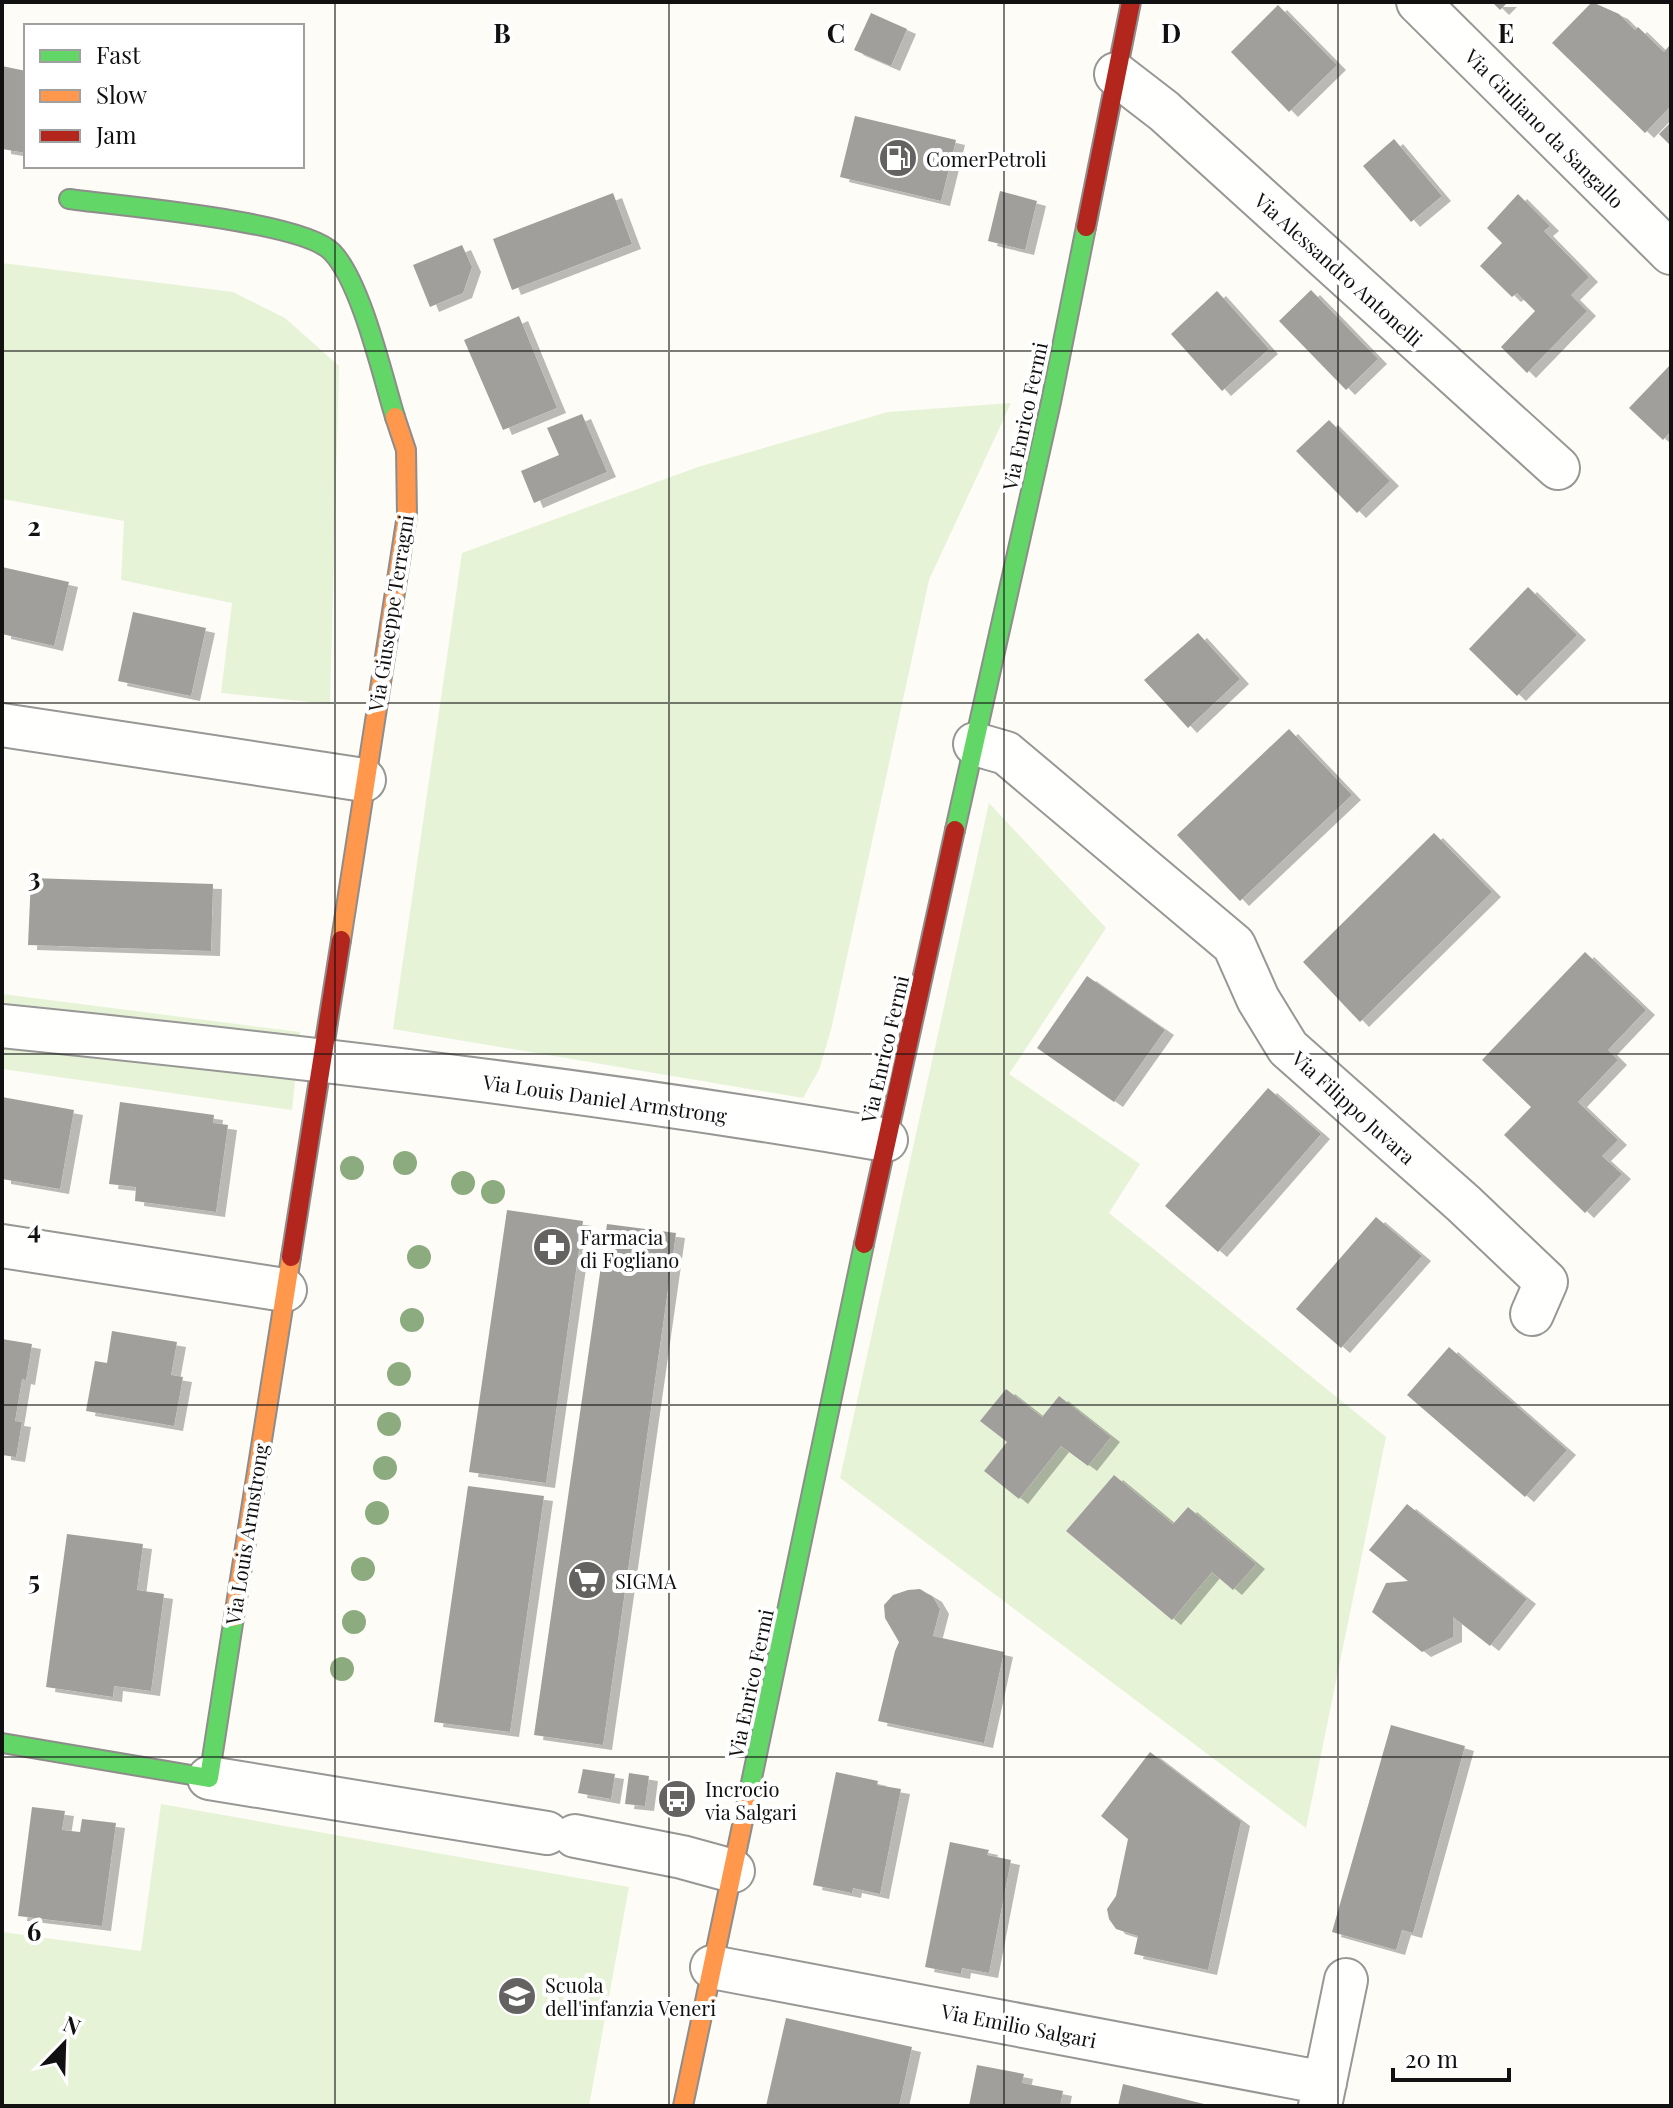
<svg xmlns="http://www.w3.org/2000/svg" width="1673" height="2108" font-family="'Playfair Display',serif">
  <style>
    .green { fill: #e7f3d7; fill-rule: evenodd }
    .building { fill: #a19f9c; filter: url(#shadow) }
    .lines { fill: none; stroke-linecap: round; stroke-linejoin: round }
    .street-casing { stroke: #979795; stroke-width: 46 }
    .fast-casing { stroke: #8e8d8b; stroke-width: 22 }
    .slow-casing { stroke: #8e8d8b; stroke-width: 22 }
    .jam-casing { stroke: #8e8d8b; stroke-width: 22 }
    .street { stroke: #fffffe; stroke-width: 42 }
    .fast { stroke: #63d668; stroke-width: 18 }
    .slow { stroke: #ff974d; stroke-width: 18 }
    .jam { stroke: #b3261e; stroke-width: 18 }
    .tree { fill: #8cac80 }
    .grid { fill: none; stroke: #111; stroke-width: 2; stroke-opacity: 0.55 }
    .labels { text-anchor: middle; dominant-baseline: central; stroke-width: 8; stroke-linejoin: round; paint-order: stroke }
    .street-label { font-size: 20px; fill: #111; stroke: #fff }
    .poi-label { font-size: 20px; fill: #111; stroke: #fff; text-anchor: start }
    .grid-label { font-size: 26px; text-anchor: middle; font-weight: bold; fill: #111; stroke: #fff; stroke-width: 8; stroke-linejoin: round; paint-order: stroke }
  </style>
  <defs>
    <filter id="shadow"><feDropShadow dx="9" dy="5" stdDeviation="0" flood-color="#0004"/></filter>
  </defs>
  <rect width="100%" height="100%" fill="#fdfcf7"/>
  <path class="green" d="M2 263 233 292 285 318 339 366 330 704 221 693 232 603 121 580 124 521 2 499Z
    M1011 403 929 580 831 1030 819 1070 803 1098 393 1029 462 553 698 467 888 412Z
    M989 803 1106 928 1009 1074 1140 1164 1109 1213 1386 1437 1306 1828 840 1478ZM1006 1389 1042 1417 1059 1396 1088 1466 1061 1446 1019 1499 984 1471 1007 1442 981 1421ZM1114 1475 1173 1524 1188 1507 1255 1564 1233 1590 1212 1572 1172 1620 1066 1531Z
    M2 994 300 1032 292 1110 2 1069Z
    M161 1804 629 1887 589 2106H2V1932L141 1951Z"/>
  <path class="building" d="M1492 2H1508L1500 10Z
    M1592 2 1619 14 1635 30 1638 27 1664 52 1669 46 1671 48V106L1645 133 1552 43Z
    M1278 5 1337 65 1289 112 1231 52Z
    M871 13 907 29 891 66 854 50Z
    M2 66 26 71V153L2 149Z
    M855 116 956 140 941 201 840 177Z
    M1671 122V146L1659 134Z
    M1394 139 1442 196 1411 222 1363 166Z
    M1000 191 1037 201 1025 250 988 241Z
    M613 193 632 244 512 290 493 239Z
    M1518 194 1550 226 1544 231 1589 277 1571 295 1587 311 1527 373 1501 347 1535 311 1517 293 1512 297 1480 266 1502 243 1487 228Z
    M462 245 472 267 463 293 430 307 413 265Z
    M1311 290 1378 359 1346 390 1279 321Z
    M1217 291 1269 349 1222 391 1171 334Z
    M519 316 557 408 503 430 464 340Z
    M1671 364V431L1663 440 1629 408Z
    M582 414 607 472 534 503 521 471 559 455 547 428Z
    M1329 420 1390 481 1357 513 1296 451Z
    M2 567 69 582 54 646 2 634Z
    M1528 587 1577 635 1517 696 1469 649Z
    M133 612 206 628 191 696 118 681Z
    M1198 633 1240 679 1188 728 1144 680Z
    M1289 729 1352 795 1240 901 1177 835Z
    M1434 833 1492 892 1360 1022 1303 962Z
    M31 878 213 884 211 951 28 945Z
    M1585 952 1646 1010 1608 1050 1618 1060 1578 1102 1618 1140 1602 1156 1622 1174 1585 1213 1504 1135 1531 1107 1482 1060Z
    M1087 976 1165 1030 1114 1102 1037 1048Z
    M1268 1088 1321 1134 1218 1252 1165 1206Z
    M2 1097 74 1110 60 1189 2 1179Z
    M120 1102 214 1115 213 1123 228 1125 216 1212 135 1201 136 1187 109 1184Z
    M507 1210 583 1221 546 1483 469 1472Z
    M1376 1217 1422 1256 1341 1348 1296 1309Z
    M607 1224 676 1233 603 1745 534 1735Z
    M112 1331 177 1342 171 1375 183 1377 174 1426 86 1411 95 1361 107 1363Z
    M2 1339 32 1344 26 1380 22 1379 15 1421 22 1422 16 1457 2 1455Z
    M1449 1347 1567 1450 1525 1497 1407 1395Z
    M1006 1389 1042 1417 1059 1396 1111 1437 1088 1466 1061 1446 1019 1499 984 1471 1007 1442 980 1421Z
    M1114 1475 1173 1524 1188 1507 1256 1564 1233 1590 1212 1572 1172 1620 1066 1531Z
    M468 1486 544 1496 510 1732 434 1722Z
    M1407 1504 1527 1599 1490 1646 1453 1617V1637L1422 1652 1372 1612 1386 1583 1408 1581 1369 1550Z
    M67 1534 143 1544 137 1590 164 1594 151 1691 114 1686 113 1697 46 1687Z
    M920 1589 933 1597 940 1609 933 1636 1004 1652 984 1743 878 1721 895 1651 899 1642 885 1618 884 1605 893 1595 908 1590Z
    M1391 1725 1465 1746 1413 1933 1402 1930 1396 1950 1332 1932Z
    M1150 1752 1241 1821 1208 1970 1134 1954 1138 1936 1116 1929 1109 1919 1107 1909 1116 1896 1128 1839 1101 1816Z
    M583 1769 615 1774 611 1799 578 1793Z
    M836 1772 878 1781 877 1785 901 1789 880 1894 853 1888 852 1893 813 1885Z
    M629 1773 649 1776 645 1806 625 1804Z
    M32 1807 65 1811 62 1830 80 1832 82 1819 116 1823 102 1926 18 1916Z
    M950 1842 989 1850 987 1855 1011 1860 989 1973 962 1968 961 1974 925 1967Z
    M786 2018 912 2047 899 2106H766Z
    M977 2065 1024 2074 1022 2083 1063 2091 1060 2106H969Z
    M1123 2084 1208 2105V2106H1118Z"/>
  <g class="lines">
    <defs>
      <path id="street" d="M1418 2 1671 253
        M1116 74 1164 111 1558 468
        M2 725 364 780
        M975 744 1006 753 1234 945 1258 999 1288 1048 1464 1204 1546 1282 1532 1314
        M2 1026C298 1056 593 1090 886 1140
        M2 1246 285 1290
        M209 1778 547 1833
        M575 1836 682 1857 733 1871
        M712 1967 1325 2083
        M1320 2106 1346 1980"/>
      <path id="fast" d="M69 199C119 206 303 221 332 252 361 282 382 374 395 417
        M955 830 1051 402 1086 227
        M2 1743 209 1778 234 1617
        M747 1802 864 1244"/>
      <path id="slow" d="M341 940 407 515 406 450 395 417
        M234 1617 291 1257
        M683 2106 747 1802"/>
      <path id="jam" d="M1086 227 1131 2
        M864 1244 955 830
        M291 1257 341 940"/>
    </defs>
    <use href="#street" class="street-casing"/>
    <use href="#fast" class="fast-casing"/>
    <use href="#slow" class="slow-casing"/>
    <use href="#jam" class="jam-casing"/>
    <use href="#street" class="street"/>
    <use href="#fast" class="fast"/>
    <use href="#slow" class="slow"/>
    <use href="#jam" class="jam"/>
  </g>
  <g class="tree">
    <circle cx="405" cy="1163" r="12"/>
    <circle cx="352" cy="1168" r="12"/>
    <circle cx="463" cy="1183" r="12"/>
    <circle cx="493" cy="1192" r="12"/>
    <circle cx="419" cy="1257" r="12"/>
    <circle cx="412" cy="1320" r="12"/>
    <circle cx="399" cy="1374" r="12"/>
    <circle cx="389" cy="1424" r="12"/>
    <circle cx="385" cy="1468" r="12"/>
    <circle cx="377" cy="1513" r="12"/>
    <circle cx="363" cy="1569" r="12"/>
    <circle cx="354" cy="1622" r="12"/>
    <circle cx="342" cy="1669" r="12"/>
  </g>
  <path class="grid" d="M335 2V2106M669 2V2106M1004 2V2106M1338 2V2106M2 351H1671M2 703H1671M2 1054H1671M2 1405H1671M2 1757H1671"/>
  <defs>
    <symbol id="fuel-disc" viewBox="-11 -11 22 22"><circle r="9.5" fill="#646362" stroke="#fff"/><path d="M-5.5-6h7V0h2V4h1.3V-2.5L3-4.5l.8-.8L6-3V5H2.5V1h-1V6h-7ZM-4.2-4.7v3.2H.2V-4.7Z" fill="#fff"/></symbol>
    <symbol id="pharmacy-disc" viewBox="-11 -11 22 22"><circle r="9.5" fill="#646362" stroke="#fff"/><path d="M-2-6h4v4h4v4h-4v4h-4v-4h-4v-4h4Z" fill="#fff"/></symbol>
    <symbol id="supermarket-disc" viewBox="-11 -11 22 22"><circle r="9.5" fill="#646362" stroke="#fff"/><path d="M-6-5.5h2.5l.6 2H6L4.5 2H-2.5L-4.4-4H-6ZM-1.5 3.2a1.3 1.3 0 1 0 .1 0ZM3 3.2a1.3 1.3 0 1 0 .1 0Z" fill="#fff"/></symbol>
    <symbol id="bus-disc" viewBox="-11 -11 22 22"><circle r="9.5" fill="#646362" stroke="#fff"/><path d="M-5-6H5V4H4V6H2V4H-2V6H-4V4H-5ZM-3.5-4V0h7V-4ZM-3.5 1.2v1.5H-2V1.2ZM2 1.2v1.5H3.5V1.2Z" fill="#fff"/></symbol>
    <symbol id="school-disc" viewBox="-11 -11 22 22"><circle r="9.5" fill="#646362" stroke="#fff"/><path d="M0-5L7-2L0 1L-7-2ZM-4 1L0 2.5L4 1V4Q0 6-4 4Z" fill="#fff"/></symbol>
  </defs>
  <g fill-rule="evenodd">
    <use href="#fuel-disc" x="876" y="136" width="44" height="44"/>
    <use href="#pharmacy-disc" x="530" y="1225" width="44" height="44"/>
    <use href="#supermarket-disc" x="565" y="1558" width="44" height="44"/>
    <use href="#bus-disc" x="655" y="1777" width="44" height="44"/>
    <use href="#school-disc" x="495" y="1974" width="44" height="44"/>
  </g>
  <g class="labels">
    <g class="street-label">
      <text transform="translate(1545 128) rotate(45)">Via Giuliano da Sangallo</text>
      <text transform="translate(1339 269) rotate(42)">Via Alessandro Antonelli</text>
      <text transform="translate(1024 416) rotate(-78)">Via Enrico Fermi</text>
      <text transform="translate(390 613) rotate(-81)">Via Giuseppe Terragni</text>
      <text transform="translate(884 1049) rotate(-77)">Via Enrico Fermi</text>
      <text transform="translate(605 1098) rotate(8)">Via Louis Daniel Armstrong</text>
      <text transform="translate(1354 1107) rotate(42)">Via Filippo Juvara</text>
      <text transform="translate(246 1534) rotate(-81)">Via Louis Armstrong</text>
      <text transform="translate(750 1683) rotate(-78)">Via Enrico Fermi</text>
      <text transform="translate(1019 2025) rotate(11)">Via Emilio Salgari</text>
    </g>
    <g class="poi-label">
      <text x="926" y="158">ComerPetroli</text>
      <text x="580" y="1236">Farmacia<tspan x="580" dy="23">di Fogliano</tspan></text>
      <text x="615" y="1580">SIGMA</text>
      <text x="705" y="1788">Incrocio<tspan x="705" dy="23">via Salgari</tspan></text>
      <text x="545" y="1984">Scuola<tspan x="545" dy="23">dell'infanzia Veneri</tspan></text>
    </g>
  </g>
  <g class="grid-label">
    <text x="502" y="43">B</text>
    <text x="836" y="43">C</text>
    <text x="1171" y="43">D</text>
    <text x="1506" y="43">E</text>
    <text x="34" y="536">2</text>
    <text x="34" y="887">3</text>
    <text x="34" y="1239">4</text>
    <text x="34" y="1590">5</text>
    <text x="34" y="1941">6</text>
  </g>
  <rect width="1673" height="2108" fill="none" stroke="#111111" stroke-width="8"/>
  <rect x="24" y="24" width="280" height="144" fill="#ffffff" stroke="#a0a0a0" stroke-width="2"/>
  <rect x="40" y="50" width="40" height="12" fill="#63d668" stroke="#a0a0a0" stroke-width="2"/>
  <text x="96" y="64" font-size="24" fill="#111111">Fast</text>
  <rect x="40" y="90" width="40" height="12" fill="#ff974d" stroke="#a0a0a0" stroke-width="2"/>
  <text x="96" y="104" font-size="24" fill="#111111">Slow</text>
  <rect x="40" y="130" width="40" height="12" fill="#b3261e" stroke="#a0a0a0" stroke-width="2"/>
  <text x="96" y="144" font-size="24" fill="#111111">Jam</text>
  <g transform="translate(64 2044) rotate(23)" stroke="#ffffff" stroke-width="6" paint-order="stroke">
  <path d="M0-6L14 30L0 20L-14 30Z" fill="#111111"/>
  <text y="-12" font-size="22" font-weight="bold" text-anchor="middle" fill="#111111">N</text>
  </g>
  <path d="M1393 2068v12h116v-12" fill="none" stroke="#111111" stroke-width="4"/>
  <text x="1405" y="2068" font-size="24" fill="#111111" stroke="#ffffff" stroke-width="6" paint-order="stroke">20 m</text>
</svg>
